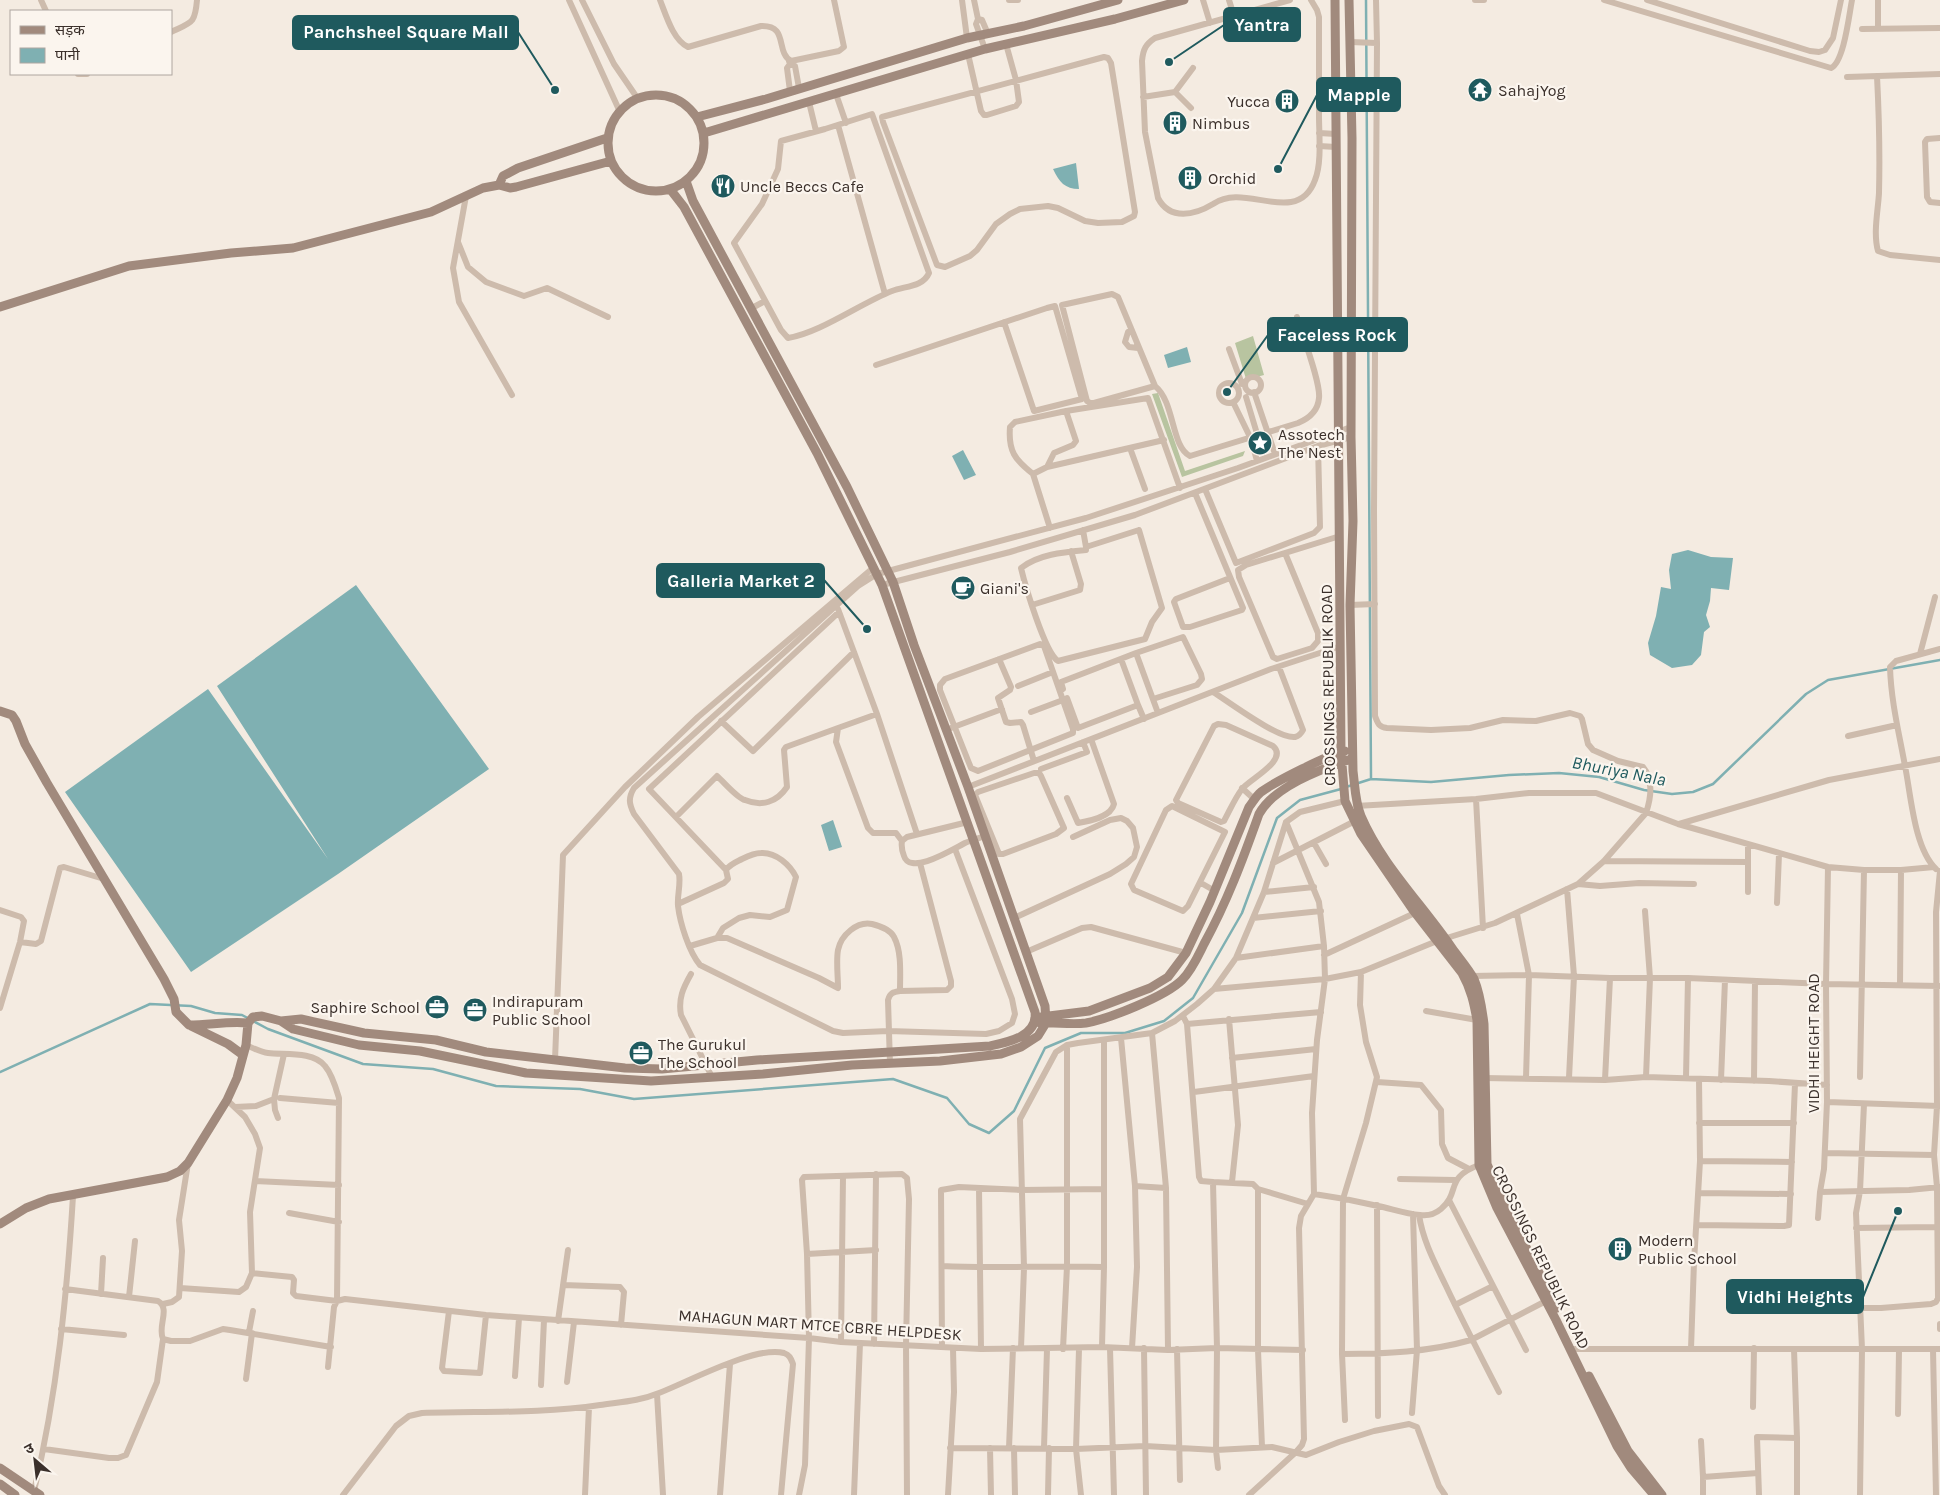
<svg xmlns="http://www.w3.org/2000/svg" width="1940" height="1495" font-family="Karla,'Noto Sans Devanagari',sans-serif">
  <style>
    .green { fill: #b8c4a0 }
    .water { fill: #7fb0b2 }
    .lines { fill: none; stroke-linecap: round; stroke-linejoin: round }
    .stream { stroke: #7fb0b2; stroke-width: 2.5 }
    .street { stroke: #cdbbac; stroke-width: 6 }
    .secondary { stroke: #a18a7d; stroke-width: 9 }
    .labels { text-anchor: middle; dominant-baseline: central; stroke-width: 4.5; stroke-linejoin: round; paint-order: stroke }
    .poi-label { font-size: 16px; fill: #3b302b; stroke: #fbf5ee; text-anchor: start }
    .street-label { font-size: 16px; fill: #3b302b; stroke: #fbf5ee }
    .water-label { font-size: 18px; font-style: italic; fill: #1f5a5e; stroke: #fbf5ee }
    .leader { fill: none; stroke: #1f5a5e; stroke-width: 2 }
    .callout-dot { fill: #1f5a5e; stroke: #fbf5ee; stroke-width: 2 }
    .callout { fill: #1f5a5e; stroke: #1f5a5e; stroke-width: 2 }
    .callout-label { font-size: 18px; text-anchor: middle; font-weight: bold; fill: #fff }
  </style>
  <rect width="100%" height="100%" fill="#f4ebe1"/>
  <path class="green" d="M1253 336 1264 375 1249 379H1246L1235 343Z
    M1158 393 1185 471 1245 451 1243 456 1182 477 1152 394Z"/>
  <path class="water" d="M1076 163 1079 189C1065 189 1059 182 1053 169Z
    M1187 347 1191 362 1168 368 1164 355Z
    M963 450 976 475 964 480 952 456Z
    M1688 550 1711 557 1733 558 1729 590 1711 588 1710 601 1706 615 1710 627 1704 632 1701 655 1692 665 1672 668 1650 655 1648 643 1656 616 1661 587 1671 589 1669 570 1672 554Z
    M356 585 489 769 338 874 191 972 65 792 208 689 328 859 217 686Z
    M833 820 842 847 829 851 821 825Z"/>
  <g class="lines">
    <path class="stream" d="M1366 0 1371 779
      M1346 787 1371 779 1431 782 1509 775 1559 773 1599 777 1644 790 1672 794 1693 792 1713 784 1806 694 1828 680 1940 660
      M0 1072 150 1004 191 1006 215 1013 242 1015 268 1029 363 1064 433 1069 496 1086 580 1089 634 1099 893 1079 947 1098 969 1124 989 1133 1014 1111 1045 1048 1081 1033H1125L1164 1021 1193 998 1242 913 1277 818 1300 800 1341 789"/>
    <path class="street" d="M41 0 46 11
      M569 0 620 112
      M582 0 614 64 638 99
      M660 0C666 15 673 40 688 47L761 26C789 25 775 52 791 61L839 51 844 47 834 0
      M962 0 967 38
      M974 0 978 19 976 24 985 49
      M1009 0H1018
      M1203 0 1210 23
      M1229 0 1234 16
      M1290 0 1155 38C1146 44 1143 49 1142 61L1145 132 1158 198C1170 221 1195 215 1213 204 1237 188 1265 206 1291 202 1303 200 1311 191 1315 180 1322 163 1319 134 1319 116 1319 83 1319 50 1319 17L1317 10 1311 0
      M1475 0H1484
      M1604 0 1831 68C1844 62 1849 15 1852 0
      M1647 0 1810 51 1819 52 1825 50 1833 38 1841 0
      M978 19 982 20 988 34
      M1862 29 1940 28
      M1878 29V0
      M171 32C192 22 195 24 197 0
      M1350 42 1377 43
      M968 54 981 111 984 115H987L1016 106 1019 102 1016 80 1006 44
      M1104 57 1108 58 1111 63 1135 212 1134 216 1122 222 1098 223 1085 221 1058 208 1048 206 1020 209 1010 214 996 224 977 250 970 256 945 267 937 265 883 122 882 117Z
      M789 61 790 64 795 66 799 88
      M78 74H87
      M1877 76C1879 115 1880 154 1879 193 1878 211 1873 233 1878 251L1890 255 1940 260
      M1847 77 1940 74
      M790 91 787 68 790 64
      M1175 92 1191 108
      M836 94 846 123
      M1143 97 1175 92 1193 68
      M809 102 816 131
      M872 114 929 273C923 287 905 286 892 291 861 303 820 333 788 338L781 330 734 243 762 204 778 169 781 141 825 129Z
      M838 125 885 294
      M1319 133 1336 134
      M1940 138 1927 139 1925 142 1927 197 1930 202 1940 203
      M1319 146 1336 147
      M466 196 453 268 459 302 512 395
      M458 242 468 267 486 282 524 296 547 288 608 317
      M752 308 765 301
      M1131 330 1128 332 1125 342 1129 347 1138 348
      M1229 349 1242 384
      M876 365 1047 308 1055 306 1082 399 1034 411 1004 322
      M1245 385a8 8 0 1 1 16 0a8 8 0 1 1-16 0Z
      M1219 393a10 10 0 1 1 20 0a10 10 0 1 1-20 0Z
      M1155 386 1094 403H1090L1087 401 1062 305 1112 294 1118 297 1155 386C1175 402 1171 447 1190 456L1298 423C1310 418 1318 411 1319 398 1321 383 1302 334 1297 317
      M1254 392 1275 454
      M1246 397 1258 437
      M1233 402 1251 439 1257 461
      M1130 448 1145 489
      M1047 467 1164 440
      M1033 474C1015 460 1008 451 1010 427L1015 422 1066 411
      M1205 489 1236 563 1314 533 1320 527 1318 446
      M1195 493 1243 608 1242 610 1190 627H1183L1174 602 1176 599 1230 578
      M1050 528 1033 474 1047 467 1054 453 1073 445 1076 441 1066 411 1148 398 1180 488
      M1083 530 1086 547V550C1065 552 1039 554 1021 568 1025 585 1045 653 1058 661L1145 639 1152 622 1162 608 1139 530 1086 547
      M1285 553 1318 633V641L1312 648 1277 659 1273 657 1239 577 1238 570 1246 565 1340 536
      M882 585 1010 552 1135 515 1318 446 1351 437
      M1032 605 1080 590 1081 584 1071 551
      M1350 605 1375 604
      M838 609 877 714 917 834
      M1040 644 1044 646 1073 729V733L978 771 971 768 969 763 940 690V685L945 679Z
      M1136 653 1183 637 1201 674 1202 679 1197 685 1153 699
      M1920 654 1935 597
      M999 659 1011 687 1010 690 998 698 1006 722 1010 723 1021 722 1023 725 1034 761
      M1018 686 1053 672
      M1063 689 1061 682 1136 653 1158 713
      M1213 692C1229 702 1278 739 1295 737 1299 736 1301 734 1303 730L1279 667
      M1067 698 1078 728 1138 705 1121 659
      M1138 705 1144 719
      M1031 712 1063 700
      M877 714 838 728 836 742 868 828 873 833H896L902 841
      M721 721 753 751 854 652
      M1218 724 1226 725 1273 746C1289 760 1250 779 1242 789 1235 798 1230 810 1224 821L1221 822 1178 803 1176 800 1214 726Z
      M951 728 1002 709
      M1848 736 1897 725
      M1041 769 1087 752 1083 742
      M1034 773H1039L1041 776 1064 828 1056 834 1003 854H999L975 795 978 792Z
      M968 787 1271 669 1341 646
      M1242 788 1254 799
      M1067 798 1078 823C1090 821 1111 817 1114 804L1091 739
      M1476 799 1483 928
      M1172 806 1225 832 1188 906 1183 911 1134 890 1131 884 1166 810Z
      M1356 806 1476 799 1529 793H1596L1678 824 1828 867 1864 870H1901L1934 867
      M676 817 717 776C724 782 737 798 745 800 762 807 777 802 787 787L784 750 786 747 838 728
      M968 822 907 837 902 841C901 847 902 851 904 856 910 876 953 849 965 843 972 840 980 838 987 835
      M1679 824 1829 780 1940 759
      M1314 843 1326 864
      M1748 845V892
      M955 849 1012 999 1015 1014 1012 1023 999 1031 986 1034 888 1031 843 1033 833 1031 700 965C689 952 680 923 678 906 677 895 681 885 679 874L634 814C629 804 628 798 634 788L849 594 858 586 877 574 1086 518 1238 468 1351 427
      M1604 861 1748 862
      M1273 863 1357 820
      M1936 869C1914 848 1911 795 1905 766 1899 733 1891 701 1890 667L1896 661 1940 649
      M726 870 649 789 839 612
      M1201 883 1215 891
      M1578 884 1600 886 1639 883 1694 884
      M1567 889 1574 976 1569 1078
      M1264 892 1314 887
      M1777 903 1779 854
      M678 904 724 883 728 879 726 870C730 864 736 862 742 859 748 856 755 853 761 853 776 852 790 865 796 877L787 910 770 917 750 915 739 918 723 928 717 938
      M0 910 21 917 24 921 20 942 0 1008
      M1645 911 1650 978 1646 1077
      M1517 914 1529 975 1526 1078
      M1014 918 1110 874 1126 864 1134 857 1137 847 1133 828 1127 821 1121 818 1110 820 1073 837
      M1253 918 1321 911
      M20 942 36 944 41 941 60 868 64 867 104 879
      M690 946 717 938H727L819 978 838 988C838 976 836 961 838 950 841 935 857 921 872 924 880 926 890 929 894 937 902 952 900 974 900 991
      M1026 952 1082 928 1091 927 1186 953
      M1324 955 1417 912
      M1236 958 1324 946
      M691 974C683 988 678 999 681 1015L712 1077
      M1472 976 1529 975 1610 978H1688L1826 984 1940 986
      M1900 985 1901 870
      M1214 989 1325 979 1361 972 1437 941 1495 923 1578 884 1604 861 1646 813C1651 798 1654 780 1643 767L1618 761 1593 750 1588 744 1582 719 1580 716 1570 713 1536 721 1503 720 1470 728 1431 730 1387 728C1379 727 1378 724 1375 716L1374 510 1377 43 1376 0
      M1426 1011 1477 1020
      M1183 1016 1187 1024 1199 1177 1201 1181 1213 1182 1217 1348 1216 1450 1218 1468
      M1229 1019 1238 1125 1232 1182
      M1187 1024 1321 1012
      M1152 1033 1166 1188 1168 1350
      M1121 1038 1135 1186 1137 1267 1132 1348
      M246 1045C253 1048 260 1052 268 1053 285 1055 313 1051 325 1066 332 1074 336 1088 339 1098L337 1301 334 1307 328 1367
      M1232 1058 1316 1049
      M555 1060 563 855 625 787 698 717 873 568
      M890 1064 888 1000C890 993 893 992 900 991L947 990 951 986V981L920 863
      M1860 1077 1864 870
      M1484 1078 1605 1080 1646 1077 1769 1081 1827 1085
      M1686 1078 1688 978
      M1605 1080 1610 978
      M1721 1080 1725 980
      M1754 1081 1755 981
      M1377 1082 1421 1085 1441 1110 1442 1144 1448 1158 1469 1169
      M1194 1092 1314 1076
      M280 1098 339 1103
      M274 1099 284 1054
      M1827 1102 1939 1106
      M235 1107 256 1106 274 1099 275 1110 278 1118
      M1699 1123H1794
      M1825 1153 1934 1155
      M1700 1161 1792 1162
      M1400 1179 1455 1180
      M255 1181 339 1185
      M1213 1182 1253 1184 1258 1189V1350L1262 1447
      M1135 1186 1166 1188
      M979 1188 981 1349
      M1258 1189 1308 1204
      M1820 1192 1909 1190 1940 1187
      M1699 1193 1791 1194
      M1314 1194C1336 1197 1357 1201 1378 1206 1392 1209 1406 1214 1420 1215 1427 1216 1435 1214 1441 1209 1461 1192 1444 1178 1479 1165
      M1449 1200 1526 1350
      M1377 1205 1378 1416
      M289 1213 339 1222
      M1419 1215C1423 1241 1435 1263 1446 1286 1463 1322 1481 1357 1499 1392
      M1818 1218 1820 1192 1824 1169 1827 1102 1826 984 1828 867
      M1697 1225 1784 1226 1789 1225 1795 1084
      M1856 1228 1936 1227
      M876 1250 807 1254 802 1180 804 1177 902 1174 907 1178 909 1199 906 1345 907 1495
      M942 1266C996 1269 1050 1265 1104 1267
      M252 1273 292 1277 294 1280 293 1293 296 1296 337 1301 345 1299 486 1315 809 1338 841 1342 981 1349 1102 1347 1168 1350 1217 1348 1303 1350
      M563 1285 620 1287 624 1292 621 1325
      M180 1288 239 1292 246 1287 252 1273 250 1212 260 1148 255 1134 245 1117 227 1100
      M65 1289 158 1301C171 1309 157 1326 163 1339L171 1341H190L223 1329 230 1330 331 1347
      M101 1294 103 1258
      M129 1297 135 1241
      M163 1304 172 1302 179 1297 182 1251 179 1220 188 1163
      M1455 1305 1493 1286
      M1812 1308H1881L1931 1304 1936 1302 1938 1298 1937 1187 1934 1155 1937 1106 1936 912 1940 871
      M449 1311 442 1368 444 1371 480 1373 486 1315
      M558 1321 568 1250
      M1940 1324V1329
      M61 1329 124 1335
      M249 1332 253 1311
      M841 1342 843 1176
      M874 1344 876 1174
      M942 1347 941 1190 959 1187 1021 1190 1104 1189
      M1102 1347 1104 1267V1040
      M1021 1348 1024 1268 1020 1119 1056 1052 1067 1045 1078 1043 1152 1033 1175 1021 1197 1004 1214 989 1236 958 1264 892 1286 822 1300 812 1345 801
      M1110 1348 1114 1495
      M1144 1348 1146 1495
      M1063 1349 1067 1266V1045
      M1079 1349 1076 1449 1081 1495
      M1177 1349 1180 1480
      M1570 1349H1940
      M1691 1349 1694 1262 1700 1161 1699 1079
      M1794 1349 1797 1438
      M1933 1349 1936 1495
      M1342 1354C1385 1354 1429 1352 1471 1340L1546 1301
      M515 1376 519 1318
      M246 1379 252 1333
      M567 1382 574 1322
      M541 1385 544 1320
      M657 1394 663 1495
      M1753 1407 1754 1348
      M1412 1413 1417 1350 1413 1214
      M1898 1414 1899 1350
      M1345 1420 1342 1354 1343 1199 1366 1123 1377 1077 1366 1042 1360 1005 1361 972
      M1701 1441 1703 1477
      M950 1448 1076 1449 1145 1446 1216 1450 1272 1447 1306 1455 1339 1442 1374 1431 1409 1424 1417 1427 1439 1486 1445 1495
      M990 1448 991 1495
      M1009 1448 1013 1348
      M1014 1448 1015 1495
      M1044 1448 1047 1349
      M44 1449 109 1458H118L126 1455 157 1382 163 1339
      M34 1491C57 1394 67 1295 73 1196
      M343 1495 396 1426 409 1416 422 1413C481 1411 541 1414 600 1405 620 1402 640 1401 659 1393 688 1382 756 1345 784 1353 790 1355 791 1359 793 1364L781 1495
      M585 1495 589 1407
      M720 1495 730 1364
      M799 1495 805 1465 809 1338 807 1254
      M854 1495 860 1343
      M948 1495 954 1392 953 1348
      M1048 1495 1049 1448
      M1249 1495 1296 1452 1302 1445 1304 1439 1299 1228 1301 1216 1314 1194 1312 1113 1317 1040 1325 979 1324 946 1319 902 1286 822
      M1703 1495V1477L1758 1473
      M1759 1495 1757 1437 1797 1438V1495
      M1860 1495 1862 1349 1856 1213 1860 1191 1864 1104"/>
    <path class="secondary" d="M1335 0 1341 752 1345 801 1361 834 1413 910 1462 973C1471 989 1474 1003 1477 1020L1479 1165 1497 1208 1556 1320 1617 1446 1631 1468 1654 1495
      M1349 0 1352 138 1351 437 1353 521 1350 605 1353 771C1355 786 1355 802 1361 816 1382 865 1422 904 1452 948 1459 958 1468 968 1474 979 1480 993 1482 1008 1484 1024L1487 1164 1504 1204 1557 1308
      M608 143a48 48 0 1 1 96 0a48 48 0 1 1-96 0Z
      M697 117 766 99 967 38 1024 26 1118 0
      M704 133 985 49 1115 19 1184 0
      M499 185 503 176 518 168 607 138
      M0 307 129 266 231 253 293 248 431 212 483 188 499 185 510 188 516 187 611 161
      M0 711 12 715 16 721 25 744 47 783 164 979 174 999 176 1012 189 1025C210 1025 228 1021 248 1023
      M1041 1017 1089 1011 1150 988 1168 977 1186 953 1210 902 1249 807C1253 802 1256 796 1261 792 1276 781 1328 755 1345 751
      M281 1021 301 1019 364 1033 436 1040 486 1052 625 1068 662 1069 757 1060 990 1046C1009 1042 1038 1036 1035 1012L882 585 817 453 684 207 670 189
      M1040 1023C1055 1022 1071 1025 1086 1023 1109 1019 1166 996 1182 980 1192 970 1198 956 1204 944 1227 902 1243 859 1259 814 1274 787 1319 770 1348 760
      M191 1026 228 1044 243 1055
      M0 1224 26 1208 49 1199 167 1177 180 1171 188 1163 227 1100 237 1078 246 1045 248 1023 253 1017 262 1016 281 1021 293 1029 359 1045 420 1051 526 1073 651 1081 763 1074 852 1065 940 1061 1001 1054 1021 1047 1038 1036 1046 1023 1045 1006 968 787 914 645 893 582 847 487 693 201 686 181
      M1589 1376 1628 1451 1662 1495
      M0 1468 40 1495
      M0 1484 15 1495"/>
  </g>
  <defs>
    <symbol id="temple-disc" viewBox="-11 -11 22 22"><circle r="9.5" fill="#1f5a5e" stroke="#fbf5ee"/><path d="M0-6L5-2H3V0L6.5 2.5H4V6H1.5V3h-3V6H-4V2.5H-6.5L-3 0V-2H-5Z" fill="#fff"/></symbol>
    <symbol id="building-disc" viewBox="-11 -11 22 22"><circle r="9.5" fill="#1f5a5e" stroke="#fbf5ee"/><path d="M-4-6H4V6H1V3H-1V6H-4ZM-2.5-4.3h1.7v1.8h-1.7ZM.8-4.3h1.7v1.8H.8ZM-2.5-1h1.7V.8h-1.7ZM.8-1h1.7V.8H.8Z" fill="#fff"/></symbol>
    <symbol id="restaurant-disc" viewBox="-11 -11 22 22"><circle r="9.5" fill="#1f5a5e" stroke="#fbf5ee"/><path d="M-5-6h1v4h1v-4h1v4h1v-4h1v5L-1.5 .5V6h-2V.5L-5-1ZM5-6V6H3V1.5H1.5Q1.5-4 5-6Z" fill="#fff"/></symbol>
    <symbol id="sight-disc" viewBox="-11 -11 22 22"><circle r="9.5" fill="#1f5a5e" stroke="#fbf5ee"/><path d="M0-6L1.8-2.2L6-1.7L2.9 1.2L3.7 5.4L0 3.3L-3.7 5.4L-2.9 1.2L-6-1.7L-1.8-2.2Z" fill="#fff"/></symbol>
    <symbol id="cafe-disc" viewBox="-11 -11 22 22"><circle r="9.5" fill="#1f5a5e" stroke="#fbf5ee"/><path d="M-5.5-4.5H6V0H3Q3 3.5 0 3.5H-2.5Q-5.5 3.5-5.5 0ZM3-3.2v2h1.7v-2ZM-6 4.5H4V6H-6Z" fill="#fff"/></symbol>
    <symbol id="office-disc" viewBox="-11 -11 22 22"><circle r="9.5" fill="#1f5a5e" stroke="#fbf5ee"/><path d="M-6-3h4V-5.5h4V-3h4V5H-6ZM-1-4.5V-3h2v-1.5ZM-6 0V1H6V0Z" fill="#fff"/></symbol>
  </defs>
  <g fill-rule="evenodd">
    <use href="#temple-disc" x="1466" y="76" width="28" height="28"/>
    <use href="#building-disc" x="1273" y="87" width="28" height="28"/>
    <use href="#building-disc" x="1161" y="109" width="28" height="28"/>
    <use href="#building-disc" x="1176" y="164" width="28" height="28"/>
    <use href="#restaurant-disc" x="709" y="172" width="28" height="28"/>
    <use href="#sight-disc" x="1246" y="429" width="28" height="28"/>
    <use href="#cafe-disc" x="949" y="574" width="28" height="28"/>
    <use href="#office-disc" x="423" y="993" width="28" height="28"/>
    <use href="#office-disc" x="461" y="996" width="28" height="28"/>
    <use href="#office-disc" x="627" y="1039" width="28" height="28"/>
    <use href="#building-disc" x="1606" y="1235" width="28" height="28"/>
  </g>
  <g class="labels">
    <g class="poi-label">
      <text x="1498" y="90">SahajYog</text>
      <text x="1270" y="101" text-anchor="end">Yucca</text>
      <text x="1192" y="123">Nimbus</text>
      <text x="1208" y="178">Orchid</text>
      <text x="740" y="186">Uncle Beccs Cafe</text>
      <text x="1278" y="434">Assotech<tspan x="1278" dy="18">The Nest</tspan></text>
      <text x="980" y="588">Giani's</text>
      <text x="492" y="1001">Indirapuram<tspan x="492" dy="18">Public School</tspan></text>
      <text x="420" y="1007" text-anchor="end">Saphire School</text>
      <text x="658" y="1044">The Gurukul<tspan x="658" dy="18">The School</tspan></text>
      <text x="1638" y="1240">Modern<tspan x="1638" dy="18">Public School</tspan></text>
    </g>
    <g class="street-label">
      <text transform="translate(1328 685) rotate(-91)">CROSSINGS REPUBLIK ROAD</text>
      <text transform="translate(1813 1043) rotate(-90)">VIDHI HEIGHT ROAD</text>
      <text transform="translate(1541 1257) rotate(64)">CROSSINGS REPUBLIK ROAD</text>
      <text transform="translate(820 1325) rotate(4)">MAHAGUN MART MTCE CBRE HELPDESK</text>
    </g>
    <g class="water-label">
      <text transform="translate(1619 771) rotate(11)">Bhuriya Nala</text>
    </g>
  </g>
  <path class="leader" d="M1169 62L1224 25M555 90L518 32M1278 169L1317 95M1227 392L1268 335M867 629L824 580M1898 1211L1863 1297"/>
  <g class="callout-dot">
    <circle cx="1169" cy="62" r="5"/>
    <circle cx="555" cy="90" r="5"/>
    <circle cx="1278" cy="169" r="5"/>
    <circle cx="1227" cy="392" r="5"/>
    <circle cx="867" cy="629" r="5"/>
    <circle cx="1898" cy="1211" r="5"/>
  </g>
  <g class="callout">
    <rect x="1224" y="8" width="76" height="33" rx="5"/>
    <rect x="293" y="16" width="225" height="33" rx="5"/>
    <rect x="1317" y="78" width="83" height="33" rx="5"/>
    <rect x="1268" y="318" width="139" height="33" rx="5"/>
    <rect x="657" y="564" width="167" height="33" rx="5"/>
    <rect x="1727" y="1280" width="136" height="33" rx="5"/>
  </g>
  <g class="callout-label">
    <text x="1262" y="31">Yantra</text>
    <text x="406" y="38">Panchsheel Square Mall</text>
    <text x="1359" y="101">Mapple</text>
    <text x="1337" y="341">Faceless Rock</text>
    <text x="741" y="587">Galleria Market 2</text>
    <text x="1795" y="1303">Vidhi Heights</text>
  </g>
  <rect x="10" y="10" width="162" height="65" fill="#fbf5ee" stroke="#aea6a0"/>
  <rect x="20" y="26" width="25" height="8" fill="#a18a7d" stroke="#aea6a0"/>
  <text x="55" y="35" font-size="15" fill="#3b302b">सड़क</text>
  <rect x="20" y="48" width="25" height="15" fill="#7fb0b2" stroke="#aea6a0"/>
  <text x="55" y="60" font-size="15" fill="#3b302b">पानी</text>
  <g transform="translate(35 1460) rotate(332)" stroke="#fbf5ee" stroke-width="4" paint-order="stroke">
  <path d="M0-4L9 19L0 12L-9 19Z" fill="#3b302b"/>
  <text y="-8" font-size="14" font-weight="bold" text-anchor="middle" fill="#3b302b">उ</text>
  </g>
</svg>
